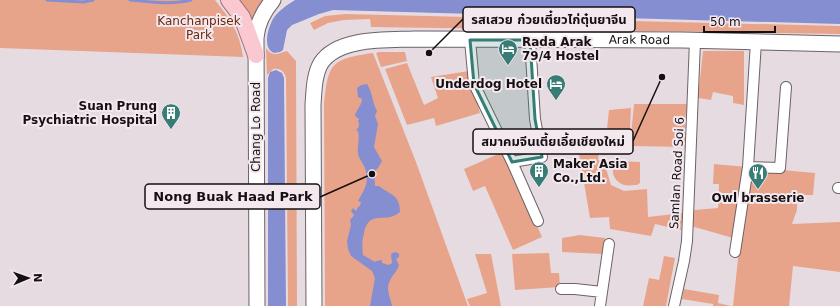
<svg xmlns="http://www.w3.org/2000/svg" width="840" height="306" font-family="'DejaVu Sans','Noto Sans Thai',sans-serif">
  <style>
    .green { fill: #e8a48a }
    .water { fill: #858ed1 }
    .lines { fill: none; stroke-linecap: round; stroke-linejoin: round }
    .stream { stroke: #858ed1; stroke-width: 3 }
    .minor-casing { stroke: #6c6268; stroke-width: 12 }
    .secondary-casing { stroke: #6c6268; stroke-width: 17 }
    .primary-casing { stroke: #a67079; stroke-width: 18 }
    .minor { stroke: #fff; stroke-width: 10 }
    .secondary { stroke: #fff; stroke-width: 15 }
    .primary { stroke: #f9c8d0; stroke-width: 16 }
    .marked { fill: #377d75; fill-opacity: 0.2; stroke: #377d75; stroke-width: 3; stroke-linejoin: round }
    .labels { text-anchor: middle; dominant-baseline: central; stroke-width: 4; stroke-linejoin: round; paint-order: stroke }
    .park-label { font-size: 12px; fill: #6d290b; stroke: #f4e8ef }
    .street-label { font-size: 12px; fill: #141012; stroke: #f4e8ef }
    .poi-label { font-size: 12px; font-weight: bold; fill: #141012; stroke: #f4e8ef; text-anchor: start }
    .leader { fill: none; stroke: #141012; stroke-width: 1.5 }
    .callout-dot { fill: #141012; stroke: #f4e8ef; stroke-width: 1.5 }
    .callout { fill: #f4e8ef; stroke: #141012; stroke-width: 1.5 }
    .callout-label { font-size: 13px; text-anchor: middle; font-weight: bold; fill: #141012 }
  </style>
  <rect width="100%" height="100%" fill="#e7dbe2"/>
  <path class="green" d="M0 0H215C230 18 240 33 243 57L0 48Z
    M236 0H264L259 5 250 25Z
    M345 14 840 26V34L371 27 370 19 344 20 328 23 314 30 310 23 325 16Z
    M266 48C272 57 278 54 287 51L296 61 297 306H288L286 78C284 71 280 68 273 69L267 75Z
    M703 51H744V105L733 103V96L713 92 711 100 698 98Z
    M379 52H405L407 61 381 67 376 53Z
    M373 53 416 162 468 306H325L324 105C328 63 331 59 373 53Z
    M407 63 424 105 438 98 431 77 469 71 480 113 436 126 434 118 407 125 385 69Z
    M634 104H687L685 120 686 147 630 146Z
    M631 108 629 147 606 146 604 152H599L598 160 604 162 611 185 624 191 647 189 648 217 683 213 681 230 655 224 651 236 610 229 609 217 590 218 575 130 607 129 609 110Z
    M501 144 542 237 513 250 485 186 473 191 464 169 496 155 493 147Z
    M617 161 640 162V183L637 185C633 185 628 186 624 185 613 181 609 169 617 161Z
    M714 164 815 173 813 195H797V210L792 224 840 222V272L793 266 789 306H733L740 240 691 226 694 210 718 208 719 184H713Z
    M580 235 605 238 603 254 562 252V238Z
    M549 253 551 273H559L560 287 515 290 512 254Z
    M475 254H491L501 306H470L467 299 487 293Z
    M664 256 675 258 666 306H643L649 278 659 280Z
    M684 289 719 295 718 303 731 306H713V304L682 299Z"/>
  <path class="water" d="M295 0H840V24L333 10 319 14 292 25 287 30 283 50 280 52 274 53C262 48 268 28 273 19 278 11 287 5 295 0Z
    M276 70 282 73 284 78 286 306H268V78L270 72Z
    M367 84C373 93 372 102 377 111L375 116 378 124 374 147 382 161 378 168 374 172 375 186H379C390 195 400 194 400 212 386 225 369 208 364 233 362 241 362 248 363 255L375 262 376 261 382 260V263L389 265 392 263 391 255 392 253 396 252 399 254V257L396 259 399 265C397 272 391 276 389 283 386 290 391 299 392 306H370L375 278 372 271 351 256 348 249 347 241 351 225 350 219 352 218 354 215 351 211 353 208 356 211 358 207 360 206 361 202 358 201C364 190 370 182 365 168 363 163 359 159 358 154 357 146 360 139 358 131L356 130C359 127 360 125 358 121L359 119 355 116C356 110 362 105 362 99L358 97 357 88 361 85Z"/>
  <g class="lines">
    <path class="stream" d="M47 0 83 2 93 0
      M130 0C150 2 171 5 191 0"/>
    <defs>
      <path id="minor" d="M470 40 474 84 512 162 542 157 535 119 530 40
        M512 162 538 221
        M748 167 780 168 786 87
        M838 188H840
        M735 252 748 167 756 42
        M561 289H575L602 292
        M600 306 609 244
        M674 306 684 261 687 241 695 41"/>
      <g id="secondary">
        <path d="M257 306 256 38C257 23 263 12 273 0"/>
        <path id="s1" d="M314 306 313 105C314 91 314 75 321 63 338 37 387 40 414 39L682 40 840 44"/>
      </g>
      <path id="primary" d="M229 0 242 17 256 55"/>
    </defs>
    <use href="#minor" class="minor-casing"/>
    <use href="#secondary" class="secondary-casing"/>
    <use href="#primary" class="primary-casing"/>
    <use href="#minor" class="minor"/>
    <use href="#secondary" class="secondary"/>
    <use href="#primary" class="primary"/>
  </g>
  <path class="marked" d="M470 40H530L535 119 542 157 512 162 474 84Z"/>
  <defs>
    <symbol id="hotel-pin" viewBox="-11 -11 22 30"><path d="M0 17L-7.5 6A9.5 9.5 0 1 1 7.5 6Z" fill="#377d75" stroke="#f4e8ef"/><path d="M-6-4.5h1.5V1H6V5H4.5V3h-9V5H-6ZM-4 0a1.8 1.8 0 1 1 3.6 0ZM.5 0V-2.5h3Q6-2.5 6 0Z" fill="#fff"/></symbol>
    <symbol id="building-pin" viewBox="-11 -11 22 30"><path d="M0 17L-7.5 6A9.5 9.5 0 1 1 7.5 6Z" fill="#377d75" stroke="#f4e8ef"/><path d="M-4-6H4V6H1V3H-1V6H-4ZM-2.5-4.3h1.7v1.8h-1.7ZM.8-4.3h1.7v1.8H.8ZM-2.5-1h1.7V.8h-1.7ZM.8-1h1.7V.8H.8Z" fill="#fff"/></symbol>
    <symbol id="restaurant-pin" viewBox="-11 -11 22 30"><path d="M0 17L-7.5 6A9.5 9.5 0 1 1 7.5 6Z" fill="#377d75" stroke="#f4e8ef"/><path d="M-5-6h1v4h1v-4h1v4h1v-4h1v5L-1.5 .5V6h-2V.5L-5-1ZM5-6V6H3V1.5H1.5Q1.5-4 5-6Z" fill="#fff"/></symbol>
  </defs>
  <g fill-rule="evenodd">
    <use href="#hotel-pin" x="497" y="38" width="22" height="30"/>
    <use href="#hotel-pin" x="545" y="73" width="22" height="30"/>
    <use href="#building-pin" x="160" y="102" width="22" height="30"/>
    <use href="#building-pin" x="528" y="160" width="22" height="30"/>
    <use href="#restaurant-pin" x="747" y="162" width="22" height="30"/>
  </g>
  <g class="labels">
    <g class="park-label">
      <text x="199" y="21">Kanchanpisek<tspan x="199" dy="14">Park</tspan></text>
    </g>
    <g class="street-label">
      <text stroke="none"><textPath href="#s1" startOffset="569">Arak Road</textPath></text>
      <text transform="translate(256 127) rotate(-90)">Chang Lo Road</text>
      <text transform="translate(677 173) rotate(-87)">Samlan Road Soi 6</text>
    </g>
    <g class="poi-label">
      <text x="522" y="42">Rada Arak<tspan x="522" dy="14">79/4 Hostel</tspan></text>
      <text x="542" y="84" text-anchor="end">Underdog Hotel</text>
      <text x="157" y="106" text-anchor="end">Suan Prung<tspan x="157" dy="14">Psychiatric Hospital</tspan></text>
      <text x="553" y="164">Maker Asia<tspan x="553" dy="14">Co.,Ltd.</tspan></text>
      <text x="758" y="198" text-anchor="middle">Owl brasserie</text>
    </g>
  </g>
  <path class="leader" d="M429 53L463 19M662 77L633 141M372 174L320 197"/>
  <g class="callout-dot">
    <circle cx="429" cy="53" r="4"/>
    <circle cx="662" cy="77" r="4"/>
    <circle cx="372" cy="174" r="4"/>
  </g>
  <g class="callout">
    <rect x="463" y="7" width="172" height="25" rx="4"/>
    <rect x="473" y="129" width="160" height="25" rx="4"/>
    <rect x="145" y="184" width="175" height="25" rx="4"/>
  </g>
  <g class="callout-label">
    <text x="549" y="24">รสเสวย ก๋วยเตี๋ยวไก่ตุ๋นยาจีน</text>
    <text x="553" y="146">สมาคมจีนเตี้ยเอี้ยเชียงใหม่</text>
    <text x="233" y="201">Nong Buak Haad Park</text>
  </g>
  <g transform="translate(28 278) rotate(88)" stroke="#f4e8ef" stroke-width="3" paint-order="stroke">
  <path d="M0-3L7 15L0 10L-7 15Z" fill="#141012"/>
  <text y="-6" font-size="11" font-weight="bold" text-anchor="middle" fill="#141012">N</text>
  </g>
  <path d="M704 26v6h71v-6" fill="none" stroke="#141012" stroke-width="2"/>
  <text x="710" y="26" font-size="12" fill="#141012" stroke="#f4e8ef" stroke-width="3" paint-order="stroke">50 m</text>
</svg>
